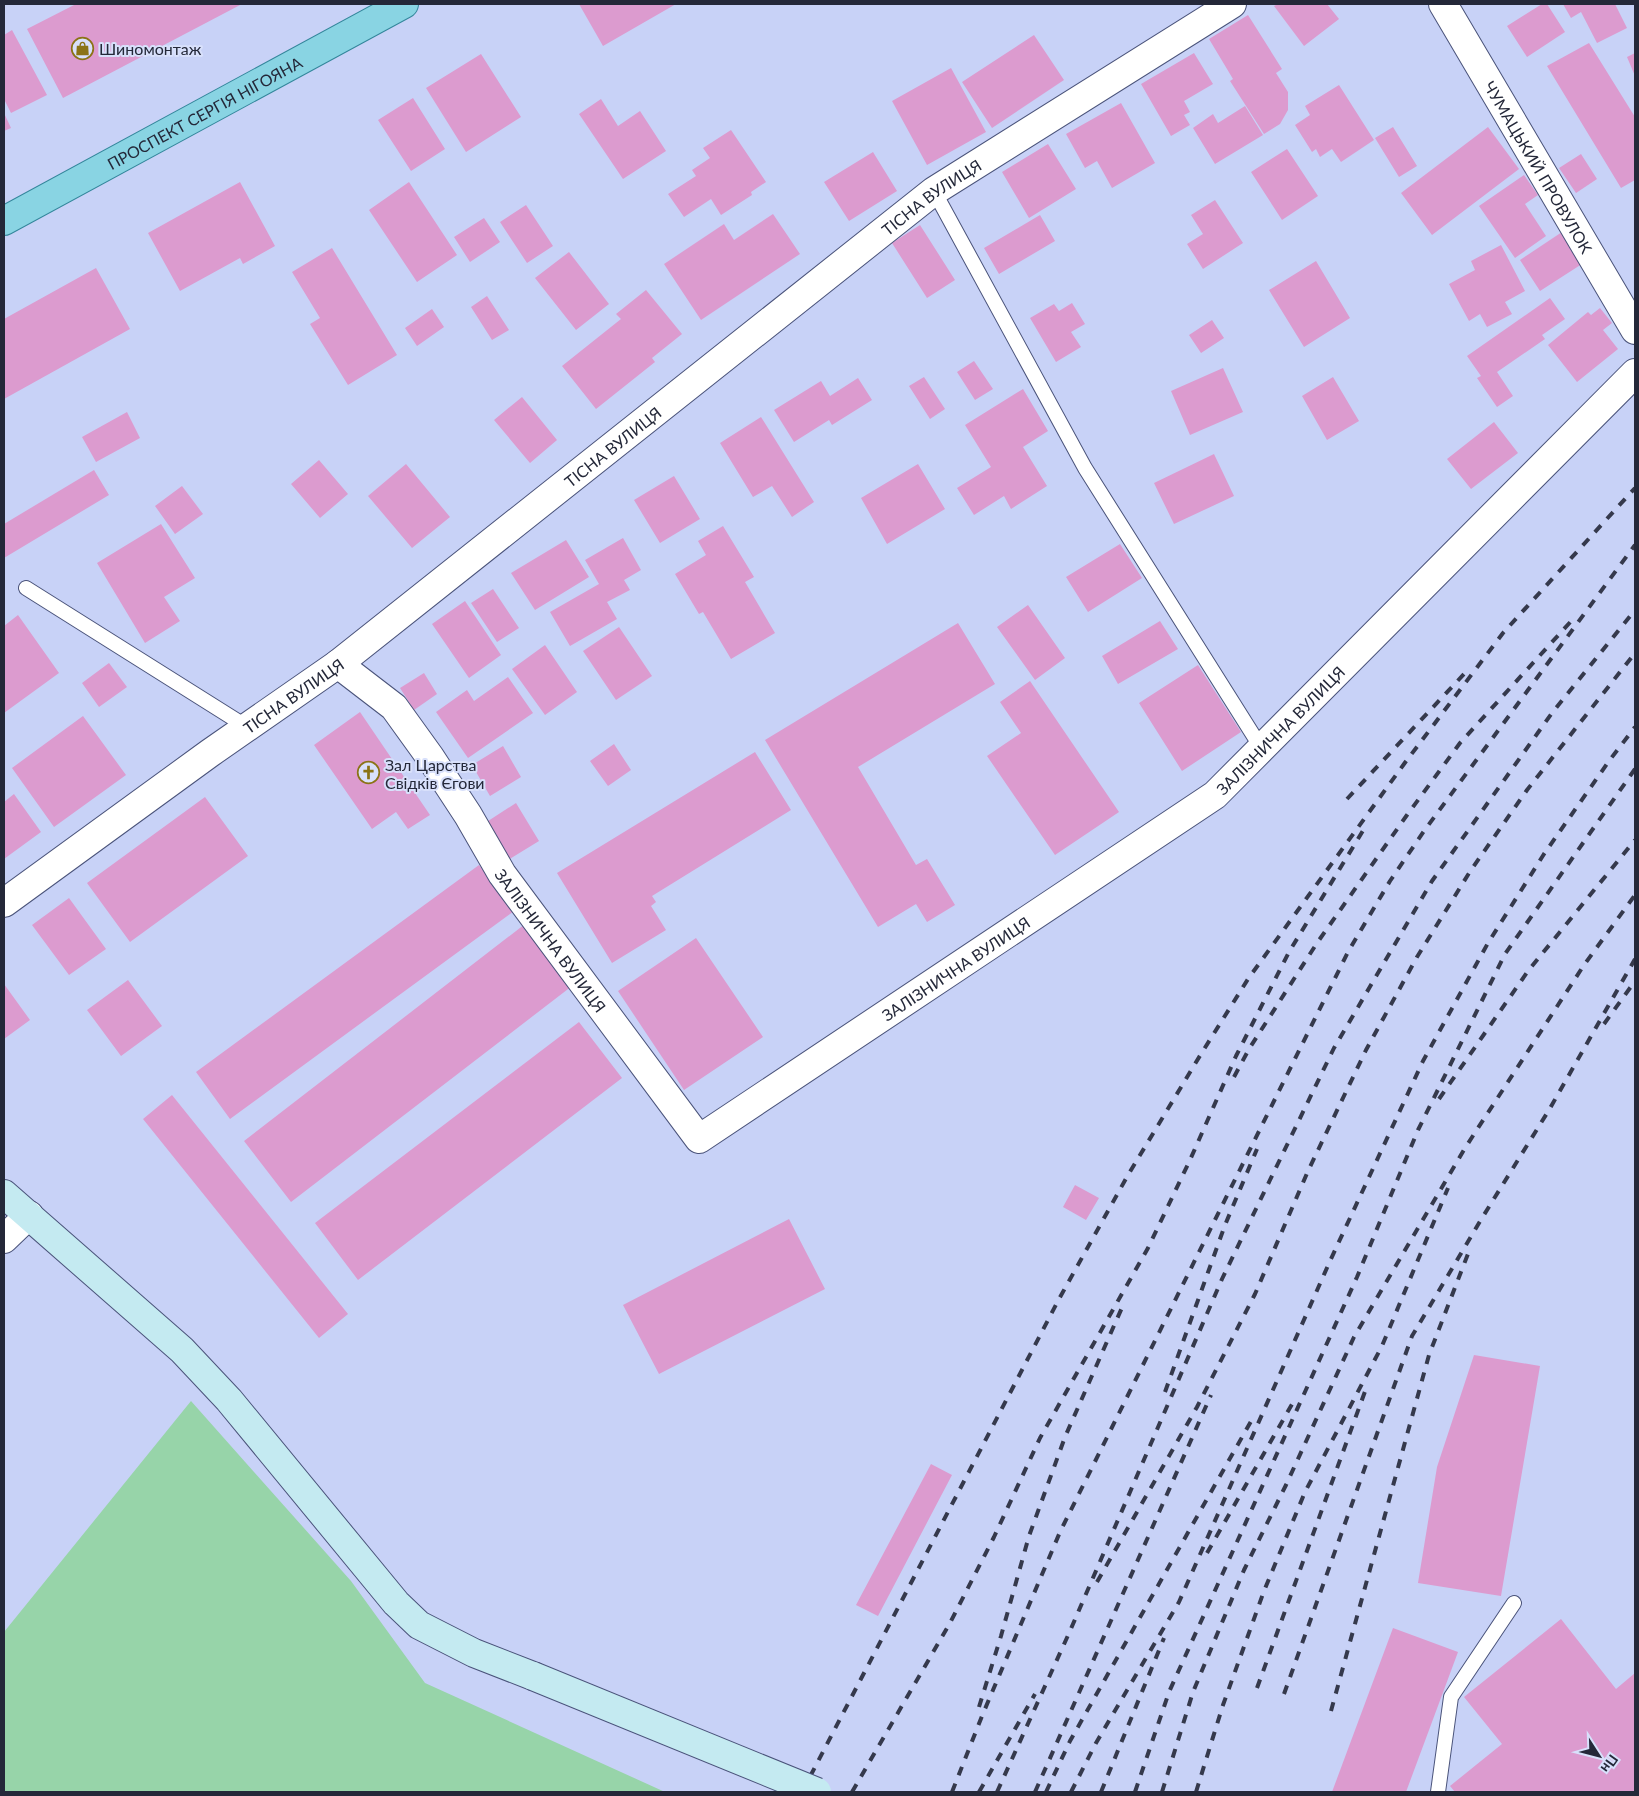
<svg xmlns="http://www.w3.org/2000/svg" width="1639" height="1796" font-family="Lato,sans-serif">
  <style>
    .green { fill: #97d4a9 }
    .building { fill: #dc9bcf }
    .lines { fill: none; stroke-linecap: round; stroke-linejoin: round }
    .service-casing { stroke: #4a537a; stroke-width: 16 }
    .minor-casing { stroke: #4a537a; stroke-width: 30 }
    .tertiary-casing { stroke: #4a537a; stroke-width: 30 }
    .secondary-casing { stroke: #4a537a; stroke-width: 30 }
    .primary-casing { stroke: #33869b; stroke-width: 30 }
    .service { stroke: #fff; stroke-width: 14 }
    .minor { stroke: #fff; stroke-width: 28 }
    .tertiary { stroke: #fff; stroke-width: 28 }
    .secondary { stroke: #c4eaf1; stroke-width: 28 }
    .primary { stroke: #89d4e3; stroke-width: 28 }
    .rail { stroke: #35394c; stroke-width: 4; stroke-dasharray: 9 9; stroke-linecap: butt }
    .secondary-bridge-casing { stroke: #4a537a; stroke-width: 30; stroke-linecap: butt }
    .secondary-bridge { stroke: #c4eaf1; stroke-width: 28 }
    .labels { text-anchor: middle; dominant-baseline: central; stroke-width: 4; stroke-linejoin: round; paint-order: stroke }
    .poi-label { font-size: 16px; fill: #242839; stroke: #d8e0fb; text-anchor: start }
    .street-label { font-size: 16px; fill: #242839; stroke: #d8e0fb }
  </style>
  <rect width="100%" height="100%" fill="#c8d2f7"/>
  <path class="green" d="M191 1401 351 1581 425 1683 665 1792H4V1632Z"/>
  <path class="building" d="M76 4H242L63 98 27 29Z
    M579 4H676L603 46Z
    M1278 4H1327L1339 19 1304 46 1274 6Z
    M1542 4H1547L1565 32 1527 57 1507 26Z
    M1563 4H1615L1627 28 1597 43 1581 12 1571 18Z
    M1248 15 1282 69 1276 73 1288 92V110L1280 124 1264 134 1230 81 1233 79 1209 39Z
    M12 30 47 95 11 113 4 99V35Z
    M1034 35 1064 80 992 128 962 82Z
    M1589 43 1635 117V180L1621 188 1547 66Z
    M1194 53 1213 84 1184 101 1190 112 1184 115 1190 125 1171 136 1141 84Z
    M1635 53V76L1627 57Z
    M481 54 521 117 466 152 426 88Z
    M951 68 986 132 927 165 892 101Z
    M1339 85 1374 140 1341 162 1332 149 1320 157 1316 149 1312 152 1295 125 1310 115 1305 106Z
    M413 98 445 149 411 171 378 120Z
    M601 99 618 126 640 111 666 151 623 179 579 114Z
    M1121 103 1155 163 1112 188 1097 161 1085 168 1066 134Z
    M1245 106 1263 135 1215 164 1193 128 1213 114 1218 123Z
    M4 113 11 128 4 131Z
    M1393 127 1417 166 1399 177 1375 138Z
    M1488 127 1519 169 1432 235 1401 193Z
    M731 130 766 182 751 192 752 195 721 215 711 199 684 217 668 194 696 176 692 170 710 158 703 148Z
    M1048 144 1076 189 1029 218 1002 172Z
    M1287 149 1318 196 1282 220 1251 172Z
    M873 152 897 191 849 221 824 182Z
    M1581 154 1597 179 1576 193 1559 168Z
    M1524 175 1538 195 1525 204 1546 236 1515 258 1479 206Z
    M240 182 275 246 243 264 240 258 180 291 148 233Z
    M409 182 457 255 417 282 369 210Z
    M1215 200 1243 243 1203 269 1187 244 1203 234 1191 215Z
    M526 205 553 246 527 263 500 222Z
    M773 214 800 254 701 320 664 264 724 224 734 240Z
    M1040 215 1055 241 999 274 984 248Z
    M484 218 500 242 470 262 454 237Z
    M920 225 955 280 927 298 892 243Z
    M1565 230 1585 262 1540 291 1520 260Z
    M1501 245 1525 291 1505 302 1512 314 1487 327 1480 314 1469 321 1449 284 1475 270 1471 261Z
    M332 248 397 355 348 385 310 324 320 318 292 272Z
    M569 252 609 304 576 330 535 278Z
    M1316 261 1350 318 1304 347 1269 290Z
    M96 268 130 329 4 399V319Z
    M646 290 682 334 652 358 655 362 596 409 562 366 621 319 616 314Z
    M487 296 509 330 492 340 471 307Z
    M1550 298 1565 319 1542 335 1545 339 1497 372 1513 396 1497 407 1477 378 1481 376 1467 356Z
    M1072 303 1085 324 1071 332 1081 347 1056 362 1030 318 1054 304 1059 311Z
    M1600 308 1612 323 1603 330 1618 349 1577 382 1548 345 1588 312 1591 315Z
    M432 309 444 327 417 346 405 328Z
    M1212 320 1224 338 1201 353 1189 335Z
    M974 361 993 389 975 400 957 372Z
    M1223 368 1243 412 1190 435 1171 391Z
    M924 377 945 409 930 419 909 386Z
    M1333 377 1359 421 1327 440 1302 396Z
    M858 378 872 400 832 425 829 420 794 442 774 410 821 381 830 396Z
    M1023 389 1048 431 1023 447 1047 486 1011 509 1004 496 974 515 957 488 991 467 965 425Z
    M522 397 557 440 530 463 494 420Z
    M127 412 140 438 96 462 82 437Z
    M761 417 814 502 792 517 772 486 753 497 720 443Z
    M1494 422 1518 453 1471 489 1447 459Z
    M1214 454 1234 496 1174 524 1154 483Z
    M319 460 348 494 320 518 291 484Z
    M406 464 450 517 412 548 368 496Z
    M918 464 945 509 887 544 861 498Z
    M94 470 109 495 4 558V524Z
    M674 476 700 519 660 543 634 500Z
    M182 486 203 514 175 534 155 506Z
    M161 524 195 578 164 597 180 621 145 643 97 563Z
    M723 526 754 577 745 582 775 633 731 659 703 612 699 614 675 574 706 555 698 541Z
    M623 538 641 570 624 580 630 590 607 602 617 619 570 646 550 612 599 584 585 560Z
    M566 540 589 577 535 610 511 573Z
    M1120 544 1142 578 1088 612 1066 577Z
    M493 589 519 628 497 642 471 603Z
    M465 601 501 655 469 678 432 624Z
    M1028 605 1065 658 1035 680 997 627Z
    M18 615 59 673 4 713V626Z
    M1160 621 1178 649 1118 684 1102 656Z
    M958 623 995 684 858 767 916 865 927 859 955 905 927 922 916 904 878 927 765 740Z
    M619 627 652 676 616 700 583 651Z
    M545 645 577 692 545 715 512 669Z
    M109 663 127 687 99 707 82 683Z
    M1198 665 1241 732 1182 771 1139 703Z
    M424 673 437 694 414 710 400 688Z
    M508 677 533 713 468 758 436 712 467 690 474 701Z
    M1030 681 1119 812 1055 855 987 756 1021 733 1000 702Z
    M360 712 430 815 408 829 396 812 372 829 314 745Z
    M83 716 126 775 54 827 12 768Z
    M614 744 631 770 608 786 590 761Z
    M503 746 521 777 490 796 472 765Z
    M755 752 791 810 652 896 656 902 651 906 666 930 612 963 557 873Z
    M14 794 41 832 4 859V802Z
    M205 797 248 856 130 942 87 883Z
    M516 803 539 841 508 860 485 823Z
    M479 865 514 911 230 1119 196 1072Z
    M69 898 106 949 69 975 32 925Z
    M525 924 572 986 291 1202 244 1141Z
    M696 938 763 1037 684 1090 618 991Z
    M128 980 162 1026 121 1056 87 1010Z
    M4 984 30 1020 4 1039Z
    M579 1022 622 1078 358 1280 315 1223Z
    M172 1095 348 1314 319 1338 143 1119Z
    M1075 1185 1099 1198 1086 1220 1063 1207Z
    M789 1219 825 1289 659 1374 623 1305Z
    M1474 1355 1540 1366 1501 1596 1418 1583 1437 1467Z
    M931 1464 952 1475 878 1616 856 1605Z
    M1561 1619 1616 1689 1635 1673V1792H1455L1450 1786 1502 1744 1464 1697Z
    M1393 1628 1458 1652 1406 1792H1332Z"/>
  <g class="lines">
    <defs>
      <path id="service" d="M934 191 1085 468 1262 749
        M26 588 247 727
        M1438 1792 1451 1697 1514 1603"/>
      <g id="minor">
        <path id="s1" d="M1443 4 1635 330"/>
        <path id="s2" d="M338 664 394 707 430 757 468 815 502 874 699 1139 1215 795 1635 373"/>
        <path id="s3" d="M4 903 210 753 338 664 934 191 1232 4"/>
      </g>
      <path id="tertiary" d="M4 1239 29 1215"/>
      <path id="secondary" d="M4 1194 182 1350 229 1400 396 1603 419 1625 474 1653 533 1676"/>
      <g id="primary">
        <path id="s4" d="M4 221 404 4"/>
      </g>
    </defs>
    <use href="#service" class="service-casing"/>
    <use href="#minor" class="minor-casing"/>
    <use href="#tertiary" class="tertiary-casing"/>
    <use href="#secondary" class="secondary-casing"/>
    <use href="#primary" class="primary-casing"/>
    <use href="#service" class="service"/>
    <use href="#minor" class="minor"/>
    <use href="#tertiary" class="tertiary"/>
    <use href="#secondary" class="secondary"/>
    <use href="#primary" class="primary"/>
    <path class="rail" d="M1347 799 1465 673
      M1604 1024 1635 981
      M1234 1077 1249 1049 1317 943 1407 815 1460 743 1574 618
      M1439 1099 1528 971 1635 840
      M1165 1392 1225 1225 1257 1149
      M1207 1553 1295 1399
      M1097 1582 1197 1407 1255 1294 1308 1171 1366 1050 1417 957 1471 870 1527 790 1635 653
      M1257 1688 1367 1386
      M1284 1694 1412 1336 1482 1218 1549 1110 1635 959
      M979 1707 1001 1636 1029 1536 1065 1437 1124 1303
      M1331 1711 1429 1355 1471 1246
      M802 1792 1059 1299 1128 1175 1201 1054 1248 979 1404 764 1503 633 1635 488
      M852 1792 950 1623 994 1537 1040 1438 1148 1248 1190 1160 1236 1056 1289 952 1364 829
      M952 1792 982 1716 1060 1532 1348 952 1390 881 1424 831 1635 545
      M979 1792 1035 1694
      M997 1792 1070 1631 1222 1279 1334 1048 1432 881 1552 713 1635 610
      M1035 1792 1211 1395
      M1046 1792 1070 1741 1254 1416
      M1071 1792 1096 1743 1179 1602 1330 1261 1423 1061 1488 943 1544 854 1609 761 1635 727
      M1101 1792 1164 1638
      M1135 1792 1169 1692 1357 1277 1418 1130 1505 954 1635 769
      M1162 1792 1193 1692 1244 1570 1286 1485 1354 1337 1465 1148 1584 965 1635 895
      M1196 1792 1223 1705 1264 1591 1305 1492 1382 1346 1448 1188"/>
    <defs>
      <path id="secondary-bridge" d="M533 1676 817 1792"/>
    </defs>
    <use href="#secondary-bridge" class="secondary-bridge-casing"/>
    <use href="#secondary-bridge" class="secondary-bridge"/>
  </g>
  <defs>
    <symbol id="shop-ring" viewBox="-11 -11 22 22"><circle r="9.5" fill="#d8e0fb" stroke="#8b7316" stroke-width="1.5"/><path d="M-5-2.5h2.3a2.7 3.5 0 0 1 5.4 0H5L5.5 6h-11ZM-1.5-2.5h3a1.5 2.3 0 0 0-3 0Z" fill="#8b7316"/></symbol>
    <symbol id="church-ring" viewBox="-11 -11 22 22"><circle r="9.5" fill="#d8e0fb" stroke="#8b7316" stroke-width="1.5"/><path d="M-1.2-6h2.4v3.5h3.3v2.4h-3.3V6h-2.4V-.1h-3.3v-2.4h3.3Z" fill="#8b7316"/></symbol>
  </defs>
  <g fill-rule="evenodd">
    <use href="#shop-ring" x="70" y="36" width="25" height="25"/>
    <use href="#church-ring" x="356" y="760" width="25" height="25"/>
  </g>
  <g class="labels">
    <g class="poi-label">
      <text x="99" y="48">Шиномонтаж</text>
      <text x="385" y="764">Зал Царства<tspan x="385" dy="18">Свідків Єгови</tspan></text>
    </g>
    <g class="street-label">
      <text stroke="none"><textPath href="#s4" startOffset="228">ПРОСПЕКТ СЕРГІЯ НІГОЯНА</textPath></text>
      <text stroke="none"><textPath href="#s1" startOffset="189">ЧУМАЦЬКИЙ ПРОВУЛОК</textPath></text>
      <text stroke="none"><textPath href="#s3" startOffset="1166">ТІСНА ВУЛИЦЯ</textPath></text>
      <text stroke="none"><textPath href="#s3" startOffset="761">ТІСНА ВУЛИЦЯ</textPath></text>
      <text stroke="none"><textPath href="#s3" startOffset="356">ТІСНА ВУЛИЦЯ</textPath></text>
      <text stroke="none"><textPath href="#s2" startOffset="1312">ЗАЛІЗНИЧНА ВУЛИЦЯ</textPath></text>
      <text stroke="none"><textPath href="#s2" startOffset="352">ЗАЛІЗНИЧНА ВУЛИЦЯ</textPath></text>
      <text stroke="none"><textPath href="#s2" startOffset="908">ЗАЛІЗНИЧНА ВУЛИЦЯ</textPath></text>
    </g>
  </g>
  <rect width="1639" height="1796" fill="none" stroke="#242839" stroke-width="10"/>
  <g transform="translate(1599 1756) rotate(126)" stroke="#d8e0fb" stroke-width="4" paint-order="stroke">
  <path d="M0-4L9 19L0 12L-9 19Z" fill="#242839"/>
  <text y="-8" font-size="14" font-weight="bold" text-anchor="middle" fill="#242839">Пн</text>
  </g>
</svg>
